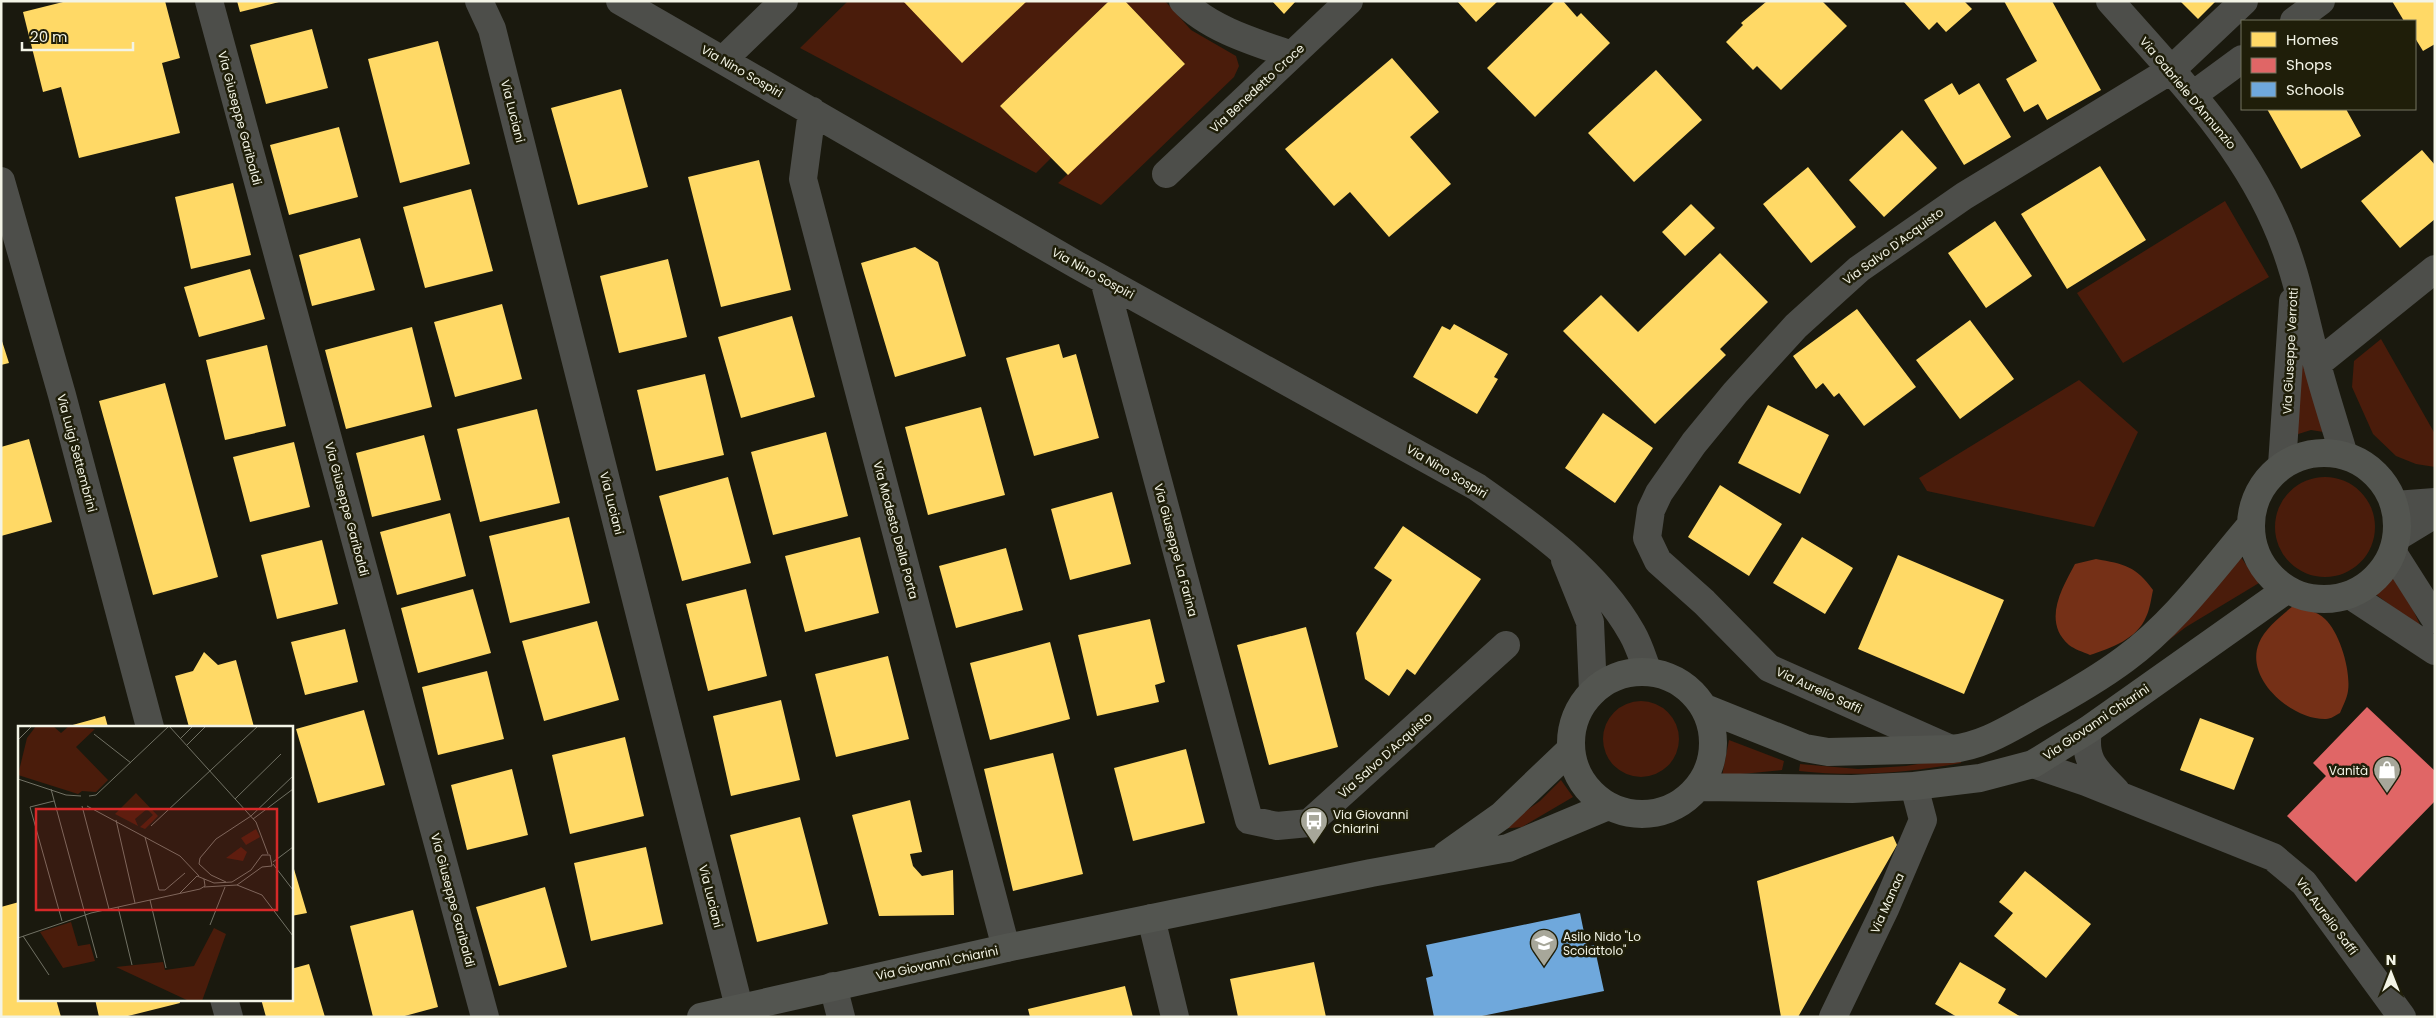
<svg xmlns="http://www.w3.org/2000/svg" width="2436" height="1018" font-family="Poppins,sans-serif">
  <style>
    .green { fill: #4a1c0b }
    .forest { fill: #753017 }
    .homes { fill: #ffd966 }
    .shops { fill: #e06666 }
    .schools { fill: #6fa8dc }
    .lines { fill: none; stroke-linecap: round; stroke-linejoin: round }
    .minor { stroke: #4d4e4a; stroke-width: 28 }
    .major { stroke: #535550; stroke-width: 28 }
    .labels { text-anchor: middle; dominant-baseline: central; stroke-width: 5; stroke-linejoin: round; paint-order: stroke }
    .street-label { font-size: 12px; fill: #f3f4e6; stroke: #1f1e09 }
    .poi-label { font-size: 12px; fill: #f3f4e6; stroke: #1f1e09; text-anchor: start }
    .inset-road { fill: none; stroke: #717164; stroke-width: 1 }
    .view { fill: #d62828; fill-opacity: 0.15; stroke: #d62828; stroke-width: 2.5 }
    .inset-edge { fill: none; stroke: #f3f4e6; stroke-width: 2.5 }
  </style>
  <rect width="100%" height="100%" fill="#1a190e"/>
  <path class="green" d="M848 1H1109L1000 106 1051 158 1036 173 800 48Z
    M1125 1H1165L1191 30 1236 56 1239 66 1234 77 1101 205 1058 183 1185 64Z
    M2225 201 2269 277 2123 363 2077 293Z
    M2381 339 2435 434V467L2416 464 2396 456 2373 434 2352 387 2354 361Z
    M2301 346 2330 433 2311 430 2292 436Z
    M2079 380 2138 432 2094 527 1927 491 1919 478Z
    M2275 527a50 50 0 1 1 100 0a50 50 0 1 1-100 0Z
    M2238 553 2259 583 2186 627 2136 665Z
    M2396 573 2422 629 2374 593 2385 586Z
    M1603 739a38 38 0 1 1 76 0a38 38 0 1 1-76 0Z
    M1729 740 1784 761 1782 770 1722 776Z
    M1960 757 1961 763C1905 773 1856 777 1799 771L1800 764 1858 769 1906 766Z
    M1561 780 1573 797 1522 827 1500 829 1540 801Z"/>
  <path class="forest" d="M2096 559C2124 564 2136 566 2153 590 2151 599 2150 609 2146 617 2137 639 2111 648 2090 655 2083 652 2074 649 2069 645 2042 622 2062 588 2075 564Z
    M2293 606C2305 609 2317 611 2325 619 2340 633 2351 671 2348 691 2347 698 2343 706 2340 713 2336 715 2331 719 2326 719 2292 720 2244 679 2259 643 2265 628 2281 616 2293 606Z"/>
  <path class="homes" d="M67 1H165L180 58 162 63 180 133 79 158 61 87 43 92 23 12Z
    M237 1H279V2L240 12Z
    M903 1H1027L962 63Z
    M1109 1H1125L1185 64 1068 175 1000 106Z
    M1272 1H1296L1284 14Z
    M1457 1H1498L1476 22Z
    M1555 1H1563L1577 17 1581 13 1610 43 1535 117 1487 68Z
    M1767 1H1822L1847 26 1781 90 1757 66 1753 70 1726 42 1743 25 1741 23Z
    M1903 1H1964L1972 9 1946 32 1937 22 1929 30Z
    M2004 1H2052L2101 90 2047 120 2038 104 2024 112 2006 79 2037 61Z
    M2180 1H2216L2198 19Z
    M2392 1H2435V44L2423 51 2415 38V21H2404Z
    M312 29 328 88 266 104 250 45Z
    M438 41 470 164 400 183 368 59Z
    M1392 58 1439 112 1410 137 1451 184 1389 237 1350 192 1334 206 1285 149Z
    M1656 70 1702 120 1634 182 1588 133Z
    M1952 83 1959 95 1979 83 2011 137 1964 165 1924 100Z
    M621 89 648 187 578 205 551 108Z
    M2267 109H2346L2361 136 2301 169Z
    M339 127 358 197 289 215 270 145Z
    M1902 130 1937 168 1884 217 1849 180Z
    M2422 150 2435 165V219L2400 248 2361 201Z
    M759 160 791 290 721 307 688 177Z
    M2100 166 2146 240 2067 289 2021 214Z
    M1808 167 1856 227 1811 263 1763 204Z
    M233 183 251 255 191 269 175 197Z
    M471 189 493 271 425 288 403 207Z
    M1691 204 1715 228 1685 256 1662 232Z
    M1995 221 2032 276 1986 308 1948 253Z
    M360 238 375 290 312 306 299 255Z
    M915 247 938 262 966 356 895 377 861 263Z
    M1720 253 1768 302 1720 349 1726 355 1655 424 1563 331 1601 295 1638 332Z
    M668 259 687 337 619 353 600 276Z
    M250 269 265 319 199 337 184 287Z
    M502 304 522 379 455 397 434 322Z
    M1857 309 1916 387 1864 426 1839 393 1834 397 1823 383 1816 389 1793 356Z
    M792 316 815 397 741 418 718 337Z
    M1970 320 2014 379 1960 419 1916 360Z
    M1454 324 1508 354 1494 377 1498 379 1477 414 1413 377 1442 326 1450 330Z
    M412 327 432 407 346 429 325 350Z
    M1 338 9 363 1 365Z
    M1059 344 1063 358 1076 354 1099 438 1034 456 1006 358Z
    M267 345 286 426 225 440 206 360Z
    M705 374 724 455 656 471 637 390Z
    M165 383 218 577 153 595 99 401Z
    M1768 405 1829 435 1800 494 1738 463Z
    M981 407 1005 495 928 515 905 427Z
    M537 409 560 503 480 522 457 429Z
    M1603 413 1653 448 1615 503 1565 468Z
    M826 432 848 516 773 535 751 452Z
    M424 435 441 500 372 517 356 453Z
    M29 439 52 522 1 536V447Z
    M294 442 310 507 250 522 233 457Z
    M728 477 751 563 682 581 659 496Z
    M1720 485 1782 524 1749 576 1688 537Z
    M1112 492 1131 564 1070 580 1051 509Z
    M450 513 466 576 397 595 380 532Z
    M569 517 590 603 510 623 489 536Z
    M1403 526 1481 579 1415 675 1407 669 1389 696 1365 679 1356 633 1392 580 1374 568Z
    M860 537 879 613 805 632 785 556Z
    M1802 537 1853 568 1825 614 1773 583Z
    M322 540 338 604 277 619 261 555Z
    M1006 548 1023 610 956 628 939 566Z
    M1898 555 2004 600 1964 694 1858 649Z
    M473 589 491 653 418 673 401 608Z
    M746 589 767 676 708 691 686 604Z
    M1150 619 1165 682 1155 685 1159 702 1097 716 1078 635Z
    M597 621 619 700 544 721 522 641Z
    M1306 627 1338 747 1269 765 1237 645Z
    M345 629 358 682 305 695 291 642Z
    M1050 642 1070 719 990 740 970 663Z
    M204 652 218 665 236 660 254 727H189L175 676 193 671Z
    M888 656 909 739 836 757 815 674Z
    M487 671 504 739 438 755 422 687Z
    M781 700 800 780 731 796 713 716Z
    M364 710 385 785 318 803 296 729Z
    M105 716 108 727H69V726Z
    M2200 718 2254 738 2234 790 2180 770Z
    M625 737 644 816 570 834 552 755Z
    M1186 749 1205 823 1133 841 1114 768Z
    M1053 753 1083 874 1013 891 984 769Z
    M512 769 528 835 467 850 451 785Z
    M910 800 922 852 910 854 913 866 922 876 953 870 954 915 879 916 852 815Z
    M800 817 828 924 757 942 730 835Z
    M1893 836 1897 845 1798 1017H1781L1757 881Z
    M646 847 663 924 591 941 574 863Z
    M291 859 307 913 291 916Z
    M2025 871 2091 924 2046 978 1994 936 2013 913 1999 902Z
    M545 887 567 967 499 986 476 907Z
    M19 902V999H56L61 1017H1V907Z
    M413 910 438 1007 401 1017H373L350 926Z
    M1314 962 1326 1017H1238L1230 979Z
    M1960 962 2006 989 1998 1003 2021 1017H1957L1935 1004Z
    M309 964 325 1017H266L261 999H291V969Z
    M1125 986 1133 1017H1030L1028 1009Z
    M95 999H179L180 1003 124 1017H99Z"/>
  <path class="shops" d="M2367 707 2435 771V801L2356 882 2287 816 2326 776 2313 763Z"/>
  <path class="schools" d="M1580 913 1587 947 1594 945 1604 991 1477 1017H1434L1426 978 1433 976 1426 945Z"/>
  <g class="lines">
    <path class="minor" d="M209 1 485 1017
      M479 1 492 29 739 1007
      M620 1 1077 265 1477 487C1534 527 1597 571 1632 633 1639 645 1643 659 1648 672
      M1183 1C1209 29 1257 43 1292 55
      M2110 1C2171 70 2237 137 2275 222 2296 268 2304 316 2317 364 2325 395 2335 425 2344 455
      M2294 21 2321 1
      M723 60 784 1
      M2193 95 2242 59
      M812 111 803 179 1006 948
      M1166 174 1349 1
      M1 181 62 395 150 727
      M1104 280 1249 820 1277 826 1309 823 1506 645
      M2317 364 2435 269
      M2282 465 2293 301
      M2395 505 2435 502
      M2397 537 2435 514
      M2393 553 2435 619
      M1565 560 1590 622 1593 691
      M2350 595 2435 651
      M2088 730C2083 761 2096 770 2116 791
      M1951 749 1769 668 1704 602 1658 561 1647 538 1651 510 1659 493 1694 443 1735 393 1796 326 1859 269 1964 196 2171 70 2244 1
      M2033 764 2086 782 2273 857 2304 883 2402 1017
      M1151 918 1175 1017
      M833 986 841 1017
      M224 999 229 1017
      M1833 1017 1885 909 1923 820 1914 786"/>
    <path class="major" d="M2251 526a73 73 0 1 1 146 0a73 73 0 1 1-146 0Z
      M1571 743a71 71 0 1 1 142 0a71 71 0 1 1-142 0Z
      M1705 708 1805 748 1828 752 1951 749C1982 746 2007 730 2034 715 2065 698 2097 680 2125 659 2174 623 2211 572 2250 526
      M1699 787 1852 789 1914 786 1980 778 2033 764 2088 730 2286 590
      M1446 855 1501 816 1571 749
      M701 1017 1006 948 1371 873 1508 848 1608 806"/>
  </g>
  <defs>
    <symbol id="shop-pin" viewBox="-11 -11 22 30"><path d="M0 17L-7.5 6A9.5 9.5 0 1 1 7.5 6Z" fill="#a7a79a" stroke="#1f1e09"/><path d="M-5-2.5h2.3a2.7 3.5 0 0 1 5.4 0H5L5.5 6h-11ZM-1.5-2.5h3a1.5 2.3 0 0 0-3 0Z" fill="#fff"/></symbol>
    <symbol id="bus-pin" viewBox="-11 -11 22 30"><path d="M0 17L-7.5 6A9.5 9.5 0 1 1 7.5 6Z" fill="#a7a79a" stroke="#1f1e09"/><path d="M-5-6H5V4H4V6H2V4H-2V6H-4V4H-5ZM-3.5-4V0h7V-4ZM-3.5 1.2v1.5H-2V1.2ZM2 1.2v1.5H3.5V1.2Z" fill="#fff"/></symbol>
    <symbol id="school-pin" viewBox="-11 -11 22 30"><path d="M0 17L-7.5 6A9.5 9.5 0 1 1 7.5 6Z" fill="#a7a79a" stroke="#1f1e09"/><path d="M0-5L7-2L0 1L-7-2ZM-4 1L0 2.5L4 1V4Q0 6-4 4Z" fill="#fff"/></symbol>
  </defs>
  <g fill-rule="evenodd">
    <use href="#shop-pin" x="2371" y="754" width="32" height="43"/>
    <use href="#bus-pin" x="1298" y="805" width="32" height="43"/>
    <use href="#school-pin" x="1528" y="927" width="32" height="43"/>
  </g>
  <g class="labels">
    <g class="street-label">
      <text transform="translate(742 71) rotate(30)">Via Nino Sospiri</text>
      <text transform="translate(1257 88) rotate(-43)">Via Benedetto Croce</text>
      <text transform="translate(2188 93) rotate(50)">Via Gabriele D'Annunzio</text>
      <text transform="translate(513 111) rotate(76)">Via Luciani</text>
      <text transform="translate(240 118) rotate(75)">Via Giuseppe Garibaldi</text>
      <text transform="translate(1893 246) rotate(-36)">Via Salvo D'Acquisto</text>
      <text transform="translate(1093 273) rotate(29)">Via Nino Sospiri</text>
      <text transform="translate(2290 351) rotate(-87)">Via Giuseppe Verrotti</text>
      <text transform="translate(77 453) rotate(75)">Via Luigi Settembrini</text>
      <text transform="translate(1447 471) rotate(31)">Via Nino Sospiri</text>
      <text transform="translate(612 503) rotate(76)">Via Luciani</text>
      <text transform="translate(347 509) rotate(75)">Via Giuseppe Garibaldi</text>
      <text transform="translate(896 530) rotate(75)">Via Modesto Della Porta</text>
      <text transform="translate(1176 550) rotate(75)">Via Giuseppe La Farina</text>
      <text transform="translate(1819 690) rotate(25)">Via Aurelio Saffi</text>
      <text transform="translate(2096 722) rotate(-34)">Via Giovanni Chiarini</text>
      <text transform="translate(1385 755) rotate(-42)">Via Salvo D'Acquisto</text>
      <text transform="translate(711 896) rotate(76)">Via Luciani</text>
      <text transform="translate(453 900) rotate(75)">Via Giuseppe Garibaldi</text>
      <text transform="translate(1887 903) rotate(-66)">Via Manaa</text>
      <text transform="translate(2327 916) rotate(53)">Via Aurelio Saffi</text>
      <text transform="translate(937 963) rotate(-12)">Via Giovanni Chiarini</text>
    </g>
    <g class="poi-label">
      <text x="2368" y="770" text-anchor="end">Vanità</text>
      <text x="1333" y="814">Via Giovanni<tspan x="1333" dy="14">Chiarini</tspan></text>
      <text x="1563" y="936">Asilo Nido "Lo<tspan x="1563" dy="14">Scoiattolo"</tspan></text>
    </g>
  </g>
  <g transform="translate(18 726)">
    <rect width="275" height="275" fill="#1a190e"/>
    <path d="M18 0H35L43 7 51 0 77 3 58 21 90 54 78 66 64 65 60 68 0 49 9 12ZM118 67 140 90 127 103 122 101 135 89 129 83 117 93 120 100 97 88ZM238 103 242 111 228 119 223 112ZM223 121 229 126 225 135 208 132ZM53 196 60 220 72 218 77 235 45 242 22 206ZM196 202 208 208 184 275H171L98 241 145 236 147 244 176 240Z" fill="#4a1c0b"/>
    <path class="inset-road" d="M76 8 113 37M162 13 175 0M0 14 14 0M169 19 188 0M0 53 48 69 63 70M33 63 79 232M71 70 78 69 151 0 238 96 250 128M217 73 263 28M36 75 12 81 44 195M64 80 91 183M69 80 162 130 181 150M235 93 275 63M98 94 117 177M133 100 240 0M127 111 141 164H147L167 147M255 136 275 121M255 138 275 164M208 156 193 149 181 138 182 132 198 113 233 90 275 50M219 159 244 169 275 210M186 161 219 159 244 141M162 167 179 150 196 157 214 156 233 144 244 129H252L254 140 244 141M132 174 148 242M100 181 114 239M192 199 207 161M5 210 31 249M0 212 73 187 182 163 187 160 186 153"/>
    <path class="view" d="M18 83H259V184H18Z"/>
    <rect width="275" height="275" class="inset-edge"/>
  </g>
  <rect width="2436" height="1018" fill="none" stroke="#f3f4e6" stroke-width="5"/>
  <rect x="2241" y="20" width="175" height="90" fill="#1f1e09" stroke="#747461"/>
  <rect x="2251" y="32" width="25" height="15" fill="#ffd966" stroke="#747461"/>
  <text x="2286" y="45" font-size="15" fill="#f3f4e6">Homes</text>
  <rect x="2251" y="58" width="25" height="15" fill="#e06666" stroke="#747461"/>
  <text x="2286" y="70" font-size="15" fill="#f3f4e6">Shops</text>
  <rect x="2251" y="82" width="25" height="15" fill="#6fa8dc" stroke="#747461"/>
  <text x="2286" y="95" font-size="15" fill="#f3f4e6">Schools</text>
  <g transform="translate(2391 973)" stroke="#1f1e09" stroke-width="4" paint-order="stroke">
  <path d="M0-4L9 19L0 12L-9 19Z" fill="#f3f4e6"/>
  <text y="-8" font-size="14" font-weight="bold" text-anchor="middle" fill="#f3f4e6">N</text>
  </g>
  <path d="M22 42v8h111v-8" fill="none" stroke="#f3f4e6" stroke-width="2.5"/>
  <text x="30" y="42" font-size="15" fill="#f3f4e6" stroke="#1f1e09" stroke-width="4" paint-order="stroke">20 m</text>
</svg>
